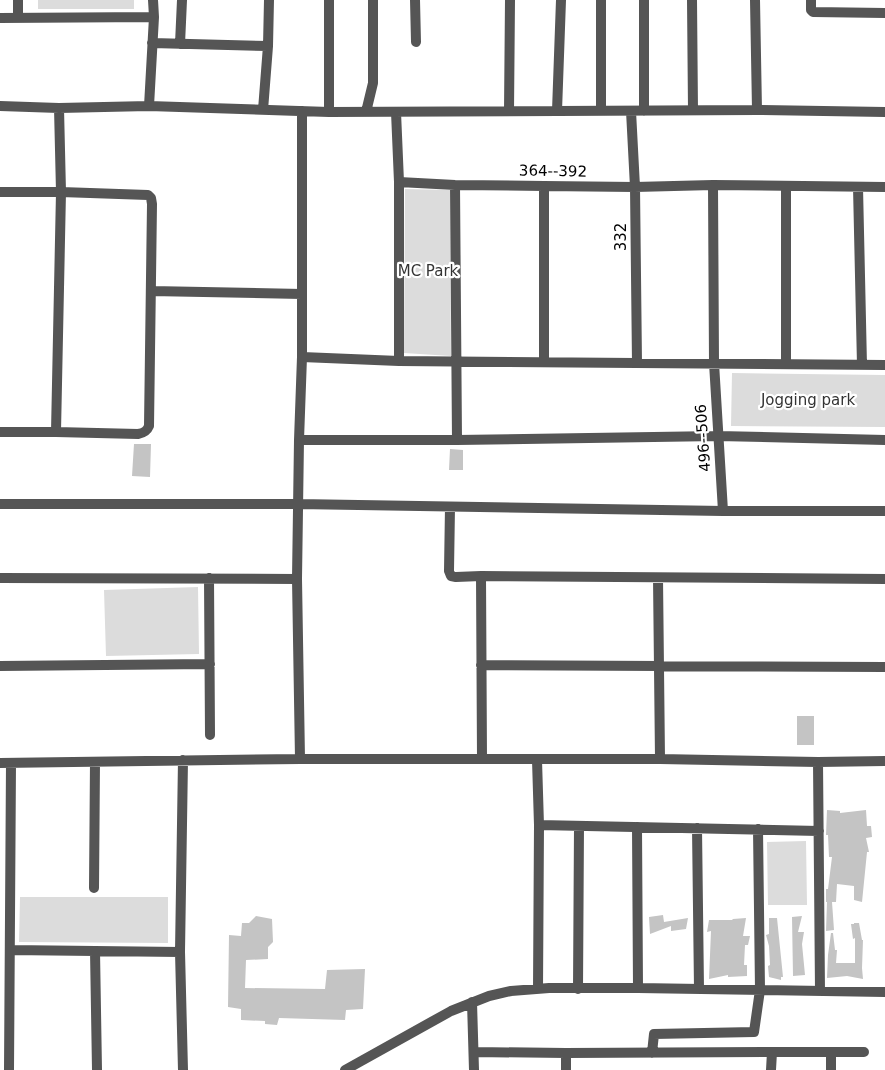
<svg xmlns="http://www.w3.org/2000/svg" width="885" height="1070" font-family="'DejaVu Sans',sans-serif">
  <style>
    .green { fill: #dcdcdc }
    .building { fill: #c4c4c4 }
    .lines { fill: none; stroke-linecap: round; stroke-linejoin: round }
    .street { stroke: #555; stroke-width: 10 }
    .labels { text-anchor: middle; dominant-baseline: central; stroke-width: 4.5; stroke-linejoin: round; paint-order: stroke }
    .street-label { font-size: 15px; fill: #000; stroke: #fff }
    .park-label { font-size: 15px; fill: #333; stroke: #fff }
  </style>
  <rect width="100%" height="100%" fill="#fff"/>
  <path class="green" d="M38 0H134V9H38Z
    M405 189 450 190 451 356 404 353Z
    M732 373 885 375V427L731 426Z
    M198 587 199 654 106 656 104 590Z
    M806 841 807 905H768L767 842Z
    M20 897H168V943L19 942Z"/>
  <path class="building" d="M134 444H151L150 477 132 476Z
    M450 449 463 450V470H449Z
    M797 716H814V745H797Z
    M827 810 840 811V813L866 810 867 826H871L872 837 866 838 869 852H867L862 902 854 900V886L837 884 836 902H832L834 930 826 931 827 902H826V889H828L832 857H829L828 835H826Z
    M663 915 664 922 688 918 686 929 671 931V926L650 934 649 917Z
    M256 916 272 919 273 942 268 947V959L246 960 245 988 325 989 327 970 365 969 363 1009 346 1010 345 1020 279 1018 277 1025 265 1024V1021L241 1020V1009L228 1007 229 935 241 936 242 923H249Z
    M802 916 798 932H804L802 944 805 975 793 976 792 917Z
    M746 918 743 936H750L748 945H745L744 965H747V976L728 977V975L709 979 711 931 707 932 709 920H732L733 919Z
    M769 918H777L783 977H781V980L769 977 768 966 770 965 769 946 766 935 769 934Z
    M854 923H859L862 940H863L862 968 863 979 847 976 827 978 828 955 831 933H833L835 950H837L836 963H855V938L853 939 851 924H854Z"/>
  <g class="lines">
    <path class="street" d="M18 0V18
      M415 0 416 42
      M601 0V111
      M692 0 693 110
      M755 0 757 110
      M811 0V10L813 12 885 13
      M0 18 154 17
      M152 43 268 46
      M180 44 182 0
      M0 106 59 108
      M149 106 154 17 153 0
      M263 110 268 46 269 0
      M509 111 510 0
      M557 111 561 0
      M631 111 635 187 637 363
      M644 111V0
      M329 112V0
      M366 112 373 83V0
      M396 112 399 182
      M455 185 457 440
      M713 185 714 363 723 511
      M544 186V362
      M786 186V364
      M858 187 862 365
      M0 192H61L59 108 149 106 329 112 757 110 885 112
      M151 291 302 294
      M302 357 399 361 885 365
      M399 361V182L455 185 544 186 635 187 713 185 885 187
      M0 432H56L138 434C144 433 147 431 149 426L152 204 151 198 148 195 61 192 56 432
      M299 440H457L718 436 885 440
      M0 504H298L723 511H885
      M450 507 449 571 451 576 456 577 481 576 885 579
      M481 576 482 759
      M0 578 297 579
      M209 578 210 735
      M658 578 660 759
      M481 665 885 667
      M0 666 210 664
      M300 759 297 579 299 440 302 357V111
      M537 760 539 825 538 989
      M818 762 820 991
      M0 763 300 759H660L818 762 885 761
      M539 825 819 831
      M637 827 638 988
      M697 828 699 989
      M94 888 95 762
      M10 950 180 952 183 1070
      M95 951 97 1070
      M180 952 183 760
      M578 989 579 826
      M472 1002 474 1070
      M474 1052 566 1053 772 1052 771 1070
      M772 1052H864
      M831 1052V1070
      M566 1053V1070
      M652 1053 654 1034 754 1032 760 990 758 829
      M9 1070 11 763
      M345 1070 451 1011 489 996 511 991 549 988H638L885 992"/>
  </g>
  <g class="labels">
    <g class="street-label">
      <text transform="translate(553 171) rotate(1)">364--392</text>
      <text transform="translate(621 237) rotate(-90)">332</text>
      <text transform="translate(703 438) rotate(-94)">496--506</text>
    </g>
    <g class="park-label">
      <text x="428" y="271">MC Park</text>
      <text x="808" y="400">Jogging park</text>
    </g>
  </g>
</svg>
